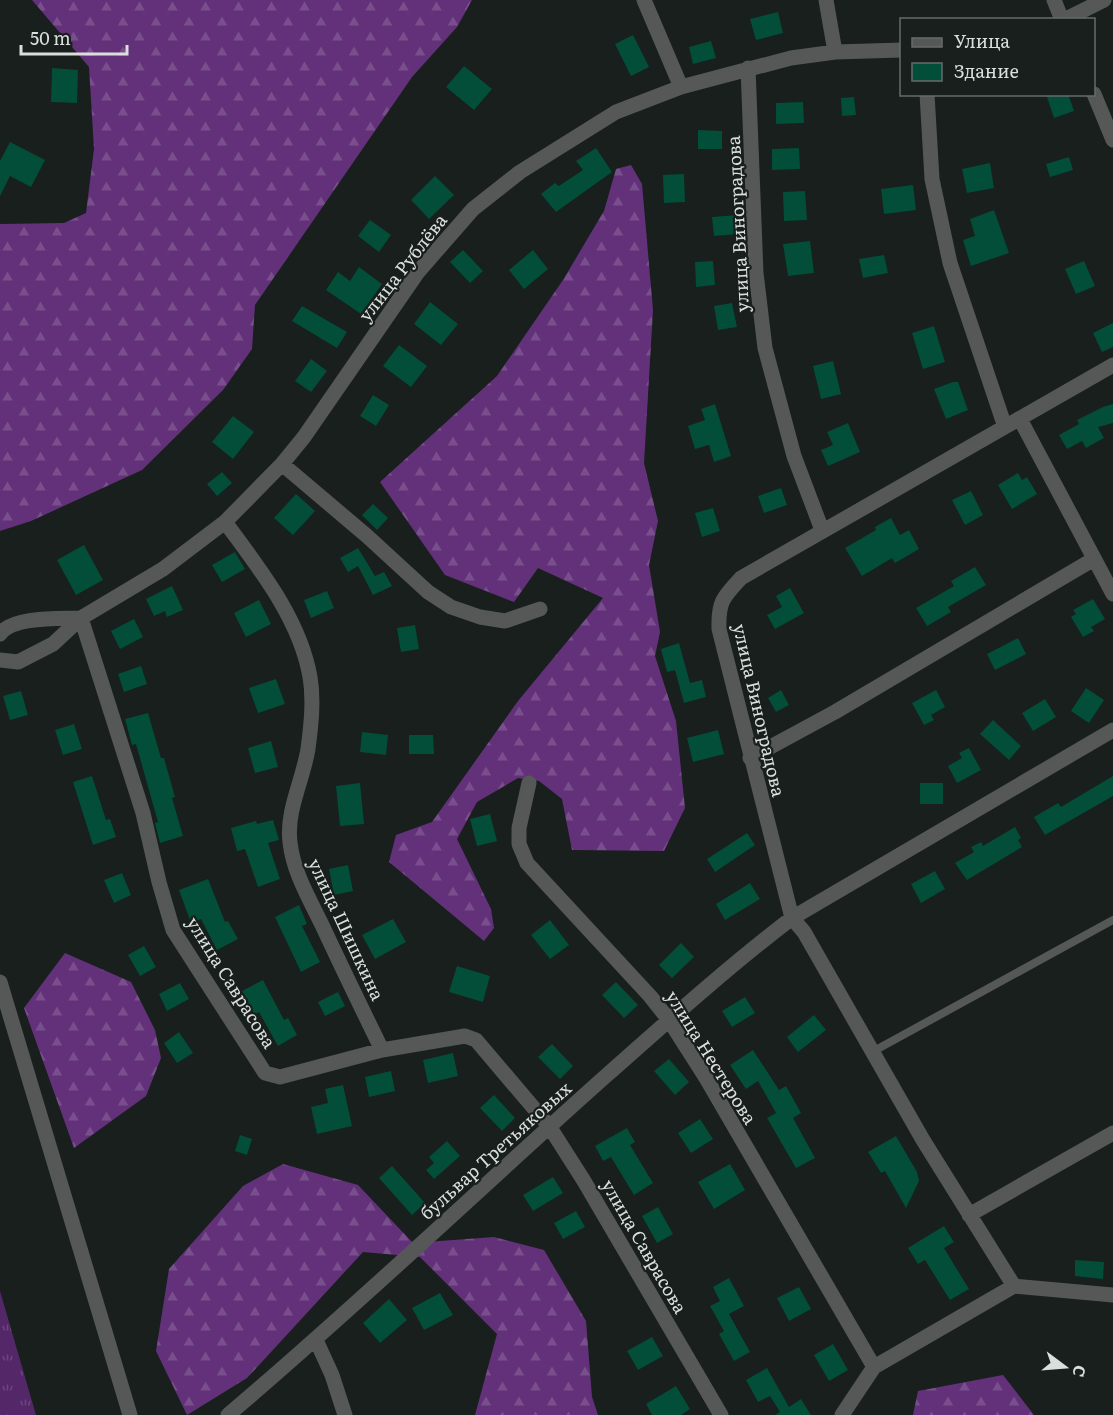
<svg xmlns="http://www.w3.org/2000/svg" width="1113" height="1415" font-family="Literata,serif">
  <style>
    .grass { fill: url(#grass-tufts) }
    .forest { fill: url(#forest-firs) }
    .building { fill: #024e38 }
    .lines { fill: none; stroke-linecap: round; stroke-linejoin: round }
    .service { stroke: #555857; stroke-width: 8 }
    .minor { stroke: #555857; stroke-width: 15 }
    .tertiary { stroke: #555857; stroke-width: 15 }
    .labels { text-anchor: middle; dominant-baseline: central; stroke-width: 4.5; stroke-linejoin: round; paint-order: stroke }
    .street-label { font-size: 18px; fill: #dadfdd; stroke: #181f1c }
  </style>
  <defs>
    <pattern id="grass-tufts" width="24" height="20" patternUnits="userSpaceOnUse" patternTransform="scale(1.5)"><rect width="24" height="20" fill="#542768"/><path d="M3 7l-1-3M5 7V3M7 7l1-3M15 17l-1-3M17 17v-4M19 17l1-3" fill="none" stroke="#6c467d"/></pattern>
    <pattern id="forest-firs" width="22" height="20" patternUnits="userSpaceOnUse" patternTransform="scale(1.5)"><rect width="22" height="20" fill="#63317a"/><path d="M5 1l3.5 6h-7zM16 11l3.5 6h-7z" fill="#794e8c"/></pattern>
  </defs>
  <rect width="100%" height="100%" fill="#181f1c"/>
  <path class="grass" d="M0 1291 36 1415H0Z"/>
  <path class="forest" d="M32 0H472L457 27 412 77 255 305 252 349 223 390 142 470 31 521 0 531V224L64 223 86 213 94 149 89 67Z
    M631 165 642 184 653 310 644 463 658 521 649 565 660 632 655 656 676 721 685 808 664 851 572 850 562 799 539 781 518 778 477 802 457 839 491 909 494 928 484 941 389 862 396 835 432 822 518 701 603 598 538 568 514 602 445 575 380 482 497 376 563 280 604 211 616 169Z
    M65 953 131 982 155 1030 161 1058 146 1096 74 1148 24 1008Z
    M283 1164 358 1185 413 1243 494 1237 544 1250 586 1321 592 1397 598 1415H475L497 1334 420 1257 363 1252 247 1378 187 1415 156 1351 169 1269 243 1186Z
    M1003 1375 1034 1415H913L918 1391Z"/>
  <path class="building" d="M778 12 783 33 756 40 750 19Z
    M633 35 649 67 631 76 615 44Z
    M711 41 716 58 693 64 689 47Z
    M464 66 492 89 474 110 446 87Z
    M52 68 78 70 77 103 51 102Z
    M1046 94H1068L1074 111 1054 118Z
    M854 97 856 115 842 116 841 98Z
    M803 102 804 123 776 124V103Z
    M698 130 722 131V149H698Z
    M10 142 45 160 31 187 10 176 0 196V161Z
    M596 148 612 172 556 212 541 194 555 183 559 186 583 170 576 161Z
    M799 148 800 169 772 170V149Z
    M1069 157 1073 170 1050 177 1046 164Z
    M990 163 994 188 967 193 962 169Z
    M684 174 685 202 664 203 663 175Z
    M435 176 454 195 429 219 411 200Z
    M913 185 916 210 884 214 881 189Z
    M805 191 807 220 784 221 783 192Z
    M994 210 1009 253 971 266 963 240 975 236 970 219Z
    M737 215 738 234 714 236 712 217Z
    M370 220 391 235 379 252 358 236Z
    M810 241 814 273 788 276 783 244Z
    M463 250 483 271 470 283 450 262Z
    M533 250 548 269 524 289 509 270Z
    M884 255 888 273 863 278 859 259Z
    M713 261 715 285 696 287 695 262Z
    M1084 261 1095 286 1076 294 1065 269Z
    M359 267 382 284 361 314 326 290 338 272 350 281Z
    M430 302 458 324 441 345 414 324Z
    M732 303 737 327 718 330 714 306Z
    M302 306 347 332 337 348 292 321Z
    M1113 323V347L1102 352 1093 333Z
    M934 326 945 362 923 369 912 333Z
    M399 345 427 366 411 387 383 366Z
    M311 359 327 371 311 392 295 381Z
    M833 361 841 394 821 399 813 366Z
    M953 382H958L968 410 946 419 934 389Z
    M373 395 389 405 376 426 360 416Z
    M715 404 731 456 714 462 709 445 695 449 688 426 705 420 701 409Z
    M1113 404V423L1098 427 1104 438 1086 448 1082 441 1067 449 1059 435 1079 424 1077 420 1103 407Z
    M233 416 254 432 233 459 212 442Z
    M848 423 860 452 828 466 821 450 833 445 827 432Z
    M222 472 232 483 217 496 207 484Z
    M1018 473 1022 480 1027 477 1037 494 1012 509 998 485Z
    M781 488 787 505 764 513 758 496Z
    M971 491 983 515 965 525 952 500Z
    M296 494 315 511 293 535 274 518Z
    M373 504 388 518 377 530 362 515Z
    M713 508 720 531 702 537 695 513Z
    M891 518 900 535 909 530 919 549 895 563 892 558 862 576 845 548 876 530 875 527Z
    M84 545 103 580 76 595 57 560Z
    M358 548 375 576 384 572 392 586 373 595 358 566 348 572 340 558Z
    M235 552 245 569 222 582 212 565Z
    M975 567 986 585 948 607 951 612 927 626 916 608 954 586 951 581Z
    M172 586 183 610 167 617 165 611 154 616 146 599Z
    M790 588 804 613 775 629 767 615 782 607 776 596Z
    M327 591 334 608 311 618 304 600Z
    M1093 599 1105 619 1091 627 1094 631 1083 637 1071 617 1076 614 1073 610Z
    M259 600 271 624 246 637 234 613Z
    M134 619 143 637 120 649 111 631Z
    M415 625 419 649 401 652 397 628Z
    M1018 638 1026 654 995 670 987 654Z
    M679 643 690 683 702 680 706 697 684 703 675 670 667 672 661 649Z
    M141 666 147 684 124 692 118 674Z
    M276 679 285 704 258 713 249 688Z
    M1086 688 1104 700 1089 723 1071 711Z
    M781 690 789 705 776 712 768 698Z
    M936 690 945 707 931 715 934 720 924 725 912 703Z
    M21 691 28 715 10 720 3 696Z
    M1045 699 1056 717 1033 731 1022 713Z
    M148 713 161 758H164L175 797 172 798 183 836 160 843 155 823 158 822 136 744 132 745 125 719Z
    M993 720 1021 746 1009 760 980 734Z
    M74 724 82 749 63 755 55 730Z
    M718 730 724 754 693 762 687 738Z
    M362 732 388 735 386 755 360 752Z
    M409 735H433L434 754H409Z
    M271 741 278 767 255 773 248 748Z
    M969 748 981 770 957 783 948 766 962 758 959 753Z
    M92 776 106 820 110 819 116 837 93 845 73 782Z
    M1113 776V796L1045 835 1034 817 1058 803 1061 807Z
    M360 783 364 824 340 826 336 786Z
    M920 783H943V804H920Z
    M490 814 497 841 477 846 470 819Z
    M273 820 279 840 268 843 280 879 258 887 245 849 237 851 231 828 256 821 257 824Z
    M1015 827 1021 838 1018 840 1022 847 967 880 955 863 974 852 971 847 981 842 983 846Z
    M747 833 755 845 715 872 707 859Z
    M348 865 353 891 334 895 329 869Z
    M935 871 945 889 921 903 911 884Z
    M122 873 131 895 114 903 104 880Z
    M208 879 225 922 228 921 238 939 217 950 201 919 191 923 179 890Z
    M750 883 760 899 725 920 716 904Z
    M299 905 307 924 302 926 320 962 301 972 275 917Z
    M393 919 406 942 375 959 362 935Z
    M550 920 569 945 550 959 531 935Z
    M681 943 694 957 672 978 659 965Z
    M144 946 156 967 140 976 128 955Z
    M457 966 490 976 483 1002 449 992Z
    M263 980 284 1020 288 1018 297 1035 278 1046 259 1012 254 1015 242 991Z
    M616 982 638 1005 624 1018 602 995Z
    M180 983 189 999 167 1011 159 994Z
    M338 992 345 1006 325 1016 318 1002Z
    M745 997 755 1013 732 1027 722 1011Z
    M814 1015 826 1030 798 1052 787 1037Z
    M179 1032 193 1053 177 1063 164 1043Z
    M552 1044 573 1066 560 1079 538 1057Z
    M753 1050 779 1090 786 1086 801 1113 793 1118 815 1158 796 1168 767 1118 776 1113 758 1081 746 1089 730 1065Z
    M453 1053 458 1076 428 1083 423 1060Z
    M669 1059 689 1082 675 1095 654 1071Z
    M391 1071 395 1091 369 1097 365 1077Z
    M343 1085 352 1126 317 1134 311 1107 328 1103 325 1089Z
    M494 1095 515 1118 502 1131 480 1108Z
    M700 1119 713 1139 691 1153 678 1133Z
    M627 1128 635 1142 630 1145 653 1183 634 1195 611 1157 603 1161 595 1146Z
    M240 1135 252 1139 247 1155 235 1151Z
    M896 1136 917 1172 919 1181 906 1208 885 1171 881 1173 868 1152Z
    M447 1141 460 1156 434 1179 426 1170 434 1163 429 1157Z
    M730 1164 745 1190 714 1209 698 1182Z
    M392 1166 425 1203 412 1215 379 1178Z
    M553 1177 563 1193 533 1211 523 1195Z
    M658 1207 673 1234 657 1243 642 1216Z
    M576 1211 585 1227 563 1239 554 1223Z
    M944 1226 954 1242 944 1248 969 1289 950 1300 925 1260 918 1264 908 1248Z
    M1075 1260 1104 1262 1103 1279 1075 1276Z
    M729 1278 744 1306 729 1314 750 1352 734 1361 719 1334 724 1331 710 1306 720 1301 713 1287Z
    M799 1287 811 1309 789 1321 777 1298Z
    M440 1293 453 1315 424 1330 412 1308Z
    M389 1299 407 1320 380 1343 363 1323Z
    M652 1337 663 1356 638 1370 627 1351Z
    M833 1344 848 1370 829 1381 814 1355Z
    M767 1368 789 1407 801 1399 811 1415H775L780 1412 770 1396 758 1402 746 1380Z
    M676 1386 690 1409 681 1415H652L646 1404Z"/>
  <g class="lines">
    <path class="service" d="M872 1052 1113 920"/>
    <path class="minor" d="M644 0 681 87
      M826 0 835 52
      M1054 0 1062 20
      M1064 20 1104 0
      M748 68 756 273 765 348 794 456 822 530
      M927 94 932 179 950 263 1005 427
      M1094 94 1113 140
      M1020 419 1113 594
      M282 464 367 536 428 592 451 607 480 617 505 621 540 609
      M225 522C259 568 300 619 310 677 314 700 311 726 308 749 303 780 286 811 290 842 293 872 310 900 323 927 342 968 362 1009 382 1050
      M81 618 143 813 159 882 173 930 265 1073 280 1077 382 1050 465 1036 476 1040 549 1126 584 1181 721 1415
      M0 634C13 616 60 619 81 618
      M0 660 18 662 53 644 81 618 163 569 225 522 282 464 304 437 418 272 473 209 520 172 616 112 681 87 791 58 835 52 902 50
      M750 758 835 712 1094 559
      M529 783 519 828V844L527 863 650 996 669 1020 706 1078 874 1367
      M969 1215 1113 1133
      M1014 1286 923 1140 804 932 792 918 719 629C718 602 723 597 741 578L1113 365
      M1014 1286 1113 1295
      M316 1340 332 1375 345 1415
      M228 1415C358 1305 481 1187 608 1074 668 1021 728 967 792 918L1113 730
      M842 1415 874 1367 1014 1286"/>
    <path class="tertiary" d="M0 982 130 1415"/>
  </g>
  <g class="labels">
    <g class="street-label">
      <text transform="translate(737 224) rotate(-93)">улица Виноградова</text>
      <text transform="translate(402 267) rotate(-52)">улица Рублёва</text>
      <text transform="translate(760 710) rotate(77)">улица Виноградова</text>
      <text transform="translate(347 929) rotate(65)">улица Шишкина</text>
      <text transform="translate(232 982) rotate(58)">улица Саврасова</text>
      <text transform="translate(712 1057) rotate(58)">улица Нестерова</text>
      <text transform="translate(495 1150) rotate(-42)">бульвар Третьяковых</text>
      <text transform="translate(645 1246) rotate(60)">улица Саврасова</text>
    </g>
  </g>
  <rect x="900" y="18" width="195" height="78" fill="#181f1c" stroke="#666c69" stroke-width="1.5"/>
  <rect x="912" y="38" width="30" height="9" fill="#555857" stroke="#666c69" stroke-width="1.5"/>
  <text x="954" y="48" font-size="18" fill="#dadfdd">Улица</text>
  <rect x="912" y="63" width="30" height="18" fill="#024e38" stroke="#666c69" stroke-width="1.5"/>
  <text x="954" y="78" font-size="18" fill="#dadfdd">Здание</text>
  <g transform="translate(1065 1367) rotate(106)" stroke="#181f1c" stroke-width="4.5" paint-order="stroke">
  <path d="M0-4.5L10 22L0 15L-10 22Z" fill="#dadfdd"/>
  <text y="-9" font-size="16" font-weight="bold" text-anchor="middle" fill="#dadfdd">С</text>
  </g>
  <path d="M21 45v9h106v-9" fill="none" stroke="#dadfdd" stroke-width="3"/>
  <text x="30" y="45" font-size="18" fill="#dadfdd" stroke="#181f1c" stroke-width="4.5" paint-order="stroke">50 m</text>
</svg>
